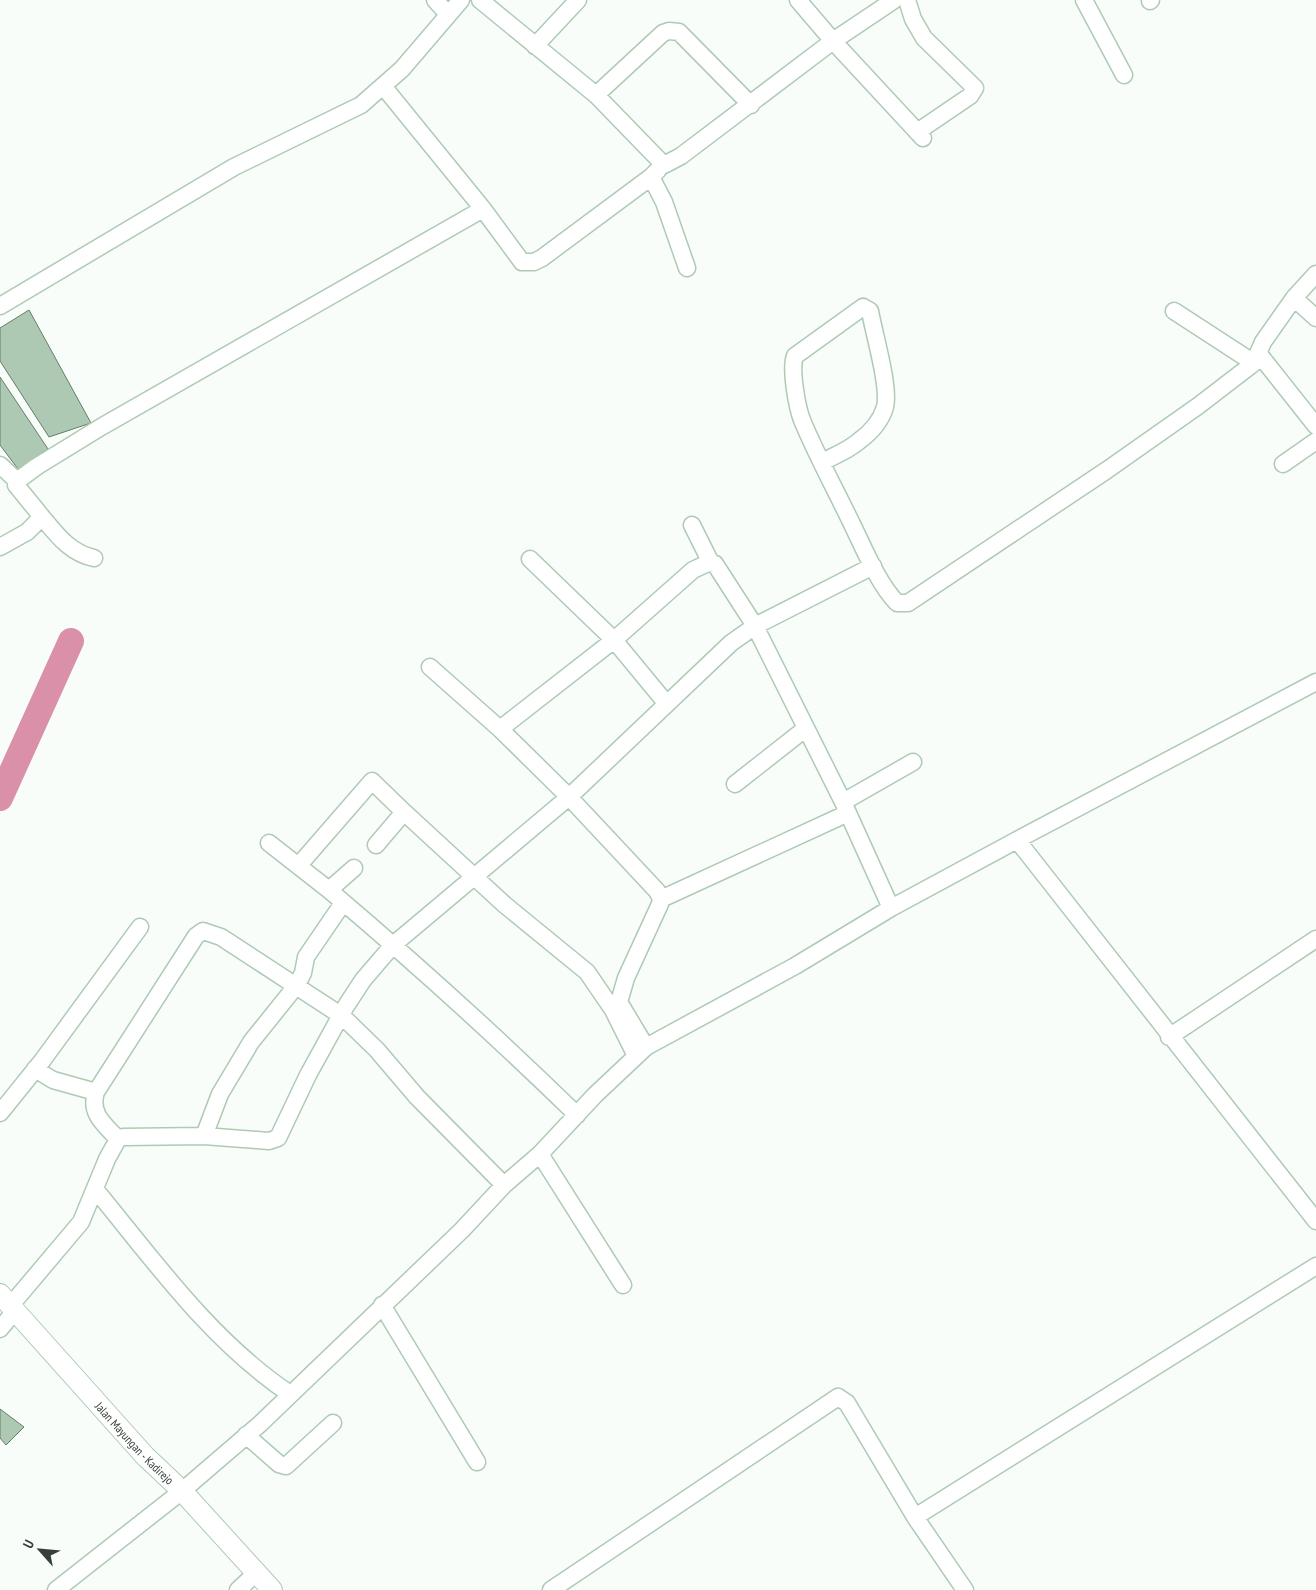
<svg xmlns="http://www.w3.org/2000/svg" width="1316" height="1590" font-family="'PT Sans Narrow',sans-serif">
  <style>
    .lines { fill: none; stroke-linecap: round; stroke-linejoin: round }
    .river { stroke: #d990a8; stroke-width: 26 }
    .building { fill: #aec9b3; stroke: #657d6a }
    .minor-casing { stroke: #afcab4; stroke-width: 19 }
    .major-casing { stroke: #afcab4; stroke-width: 22 }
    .minor { stroke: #fff; stroke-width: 16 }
    .major { stroke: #fff; stroke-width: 20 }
    .labels { text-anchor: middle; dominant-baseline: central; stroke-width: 4; stroke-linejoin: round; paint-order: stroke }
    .street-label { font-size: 12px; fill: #354037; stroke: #f8fdf9 }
  </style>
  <rect width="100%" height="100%" fill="#f8fdf9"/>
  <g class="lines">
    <path class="river" d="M0 798 71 641"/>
  </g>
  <path class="building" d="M29 310 91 423 49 437 0 361V328Z
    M0 377 48 449 18 469 0 445Z
    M0 1409 24 1427 6 1445 0 1438Z"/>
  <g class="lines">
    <defs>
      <path id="minor" d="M435 0 447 13
        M480 0 596 95 664 165 681 156 833 41 894 0
        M798 0 833 41 923 138
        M907 0 913 19 924 38 975 88 970 96 917 132
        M1084 0 1124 75
        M1150 1 1151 0
        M535 46 578 0
        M383 86 483 209 522 262H534L542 258 651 177
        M596 95 663 33 669 31 679 32 751 105
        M658 170 651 177 664 202 687 268
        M1294 298 1316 274
        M0 306 234 167 361 105 402 69 461 0
        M1174 311 1254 363
        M1259 354 1316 426
        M822 462C834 456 849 450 859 441 870 433 881 421 885 407 890 387 874 334 870 311L863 307 795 356C790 369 797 407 802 420 816 454 834 487 850 520 863 546 877 582 897 603H908L1107 470 1198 406 1254 363 1263 342 1294 298 1316 318
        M1283 464 1316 441
        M0 465 17 481
        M42 517C57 535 70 553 94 558
        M692 525 711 563
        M0 547 27 532 42 517 16 485 17 481 36 467 101 427 483 209
        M530 559 614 640 666 703
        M430 667 500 729 569 797 657 891 661 899 660 904 626 978 619 1002 646 1047
        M500 729 614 640 693 570 708 563 715 564 755 626 843 802 891 908
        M735 784 805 729
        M843 802 913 762
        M1017 840 1316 1221
        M269 843 329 890
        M376 845 404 812 505 905 587 972 613 1010 636 1056
        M299 865 372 781 404 812
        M354 868 329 890C414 962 497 1037 577 1115
        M661 899 846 814
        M1169 1037 1316 939
        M35 1069 53 1080 96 1092
        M0 1113 42 1061 140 927
        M204 1136 220 1094 251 1042 296 986 342 1016 377 1050 417 1097 504 1185
        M118 1139C105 1125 89 1114 96 1092L196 936 203 931 221 937 296 986 303 973 306 957 343 903
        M540 1154 623 1285
        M95 1189C155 1262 211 1341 290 1394
        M11 1305 81 1222 107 1159 118 1139 123 1137 204 1136 269 1141 278 1138 308 1075 346 1006 363 980 393 945 569 797 731 643 755 626 873 566
        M382 1305 477 1462
        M0 1329 15 1311
        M246 1435 279 1464 286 1466 333 1423
        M56 1590 182 1491 260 1424 462 1230 504 1185 540 1154 595 1095 646 1047 795 966 891 908 1017 840 1316 682
        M238 1590 255 1574
        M551 1590 838 1397 847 1403 915 1517
        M965 1590 915 1517 1316 1266"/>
      <g id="major">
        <path id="s1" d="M0 1294 145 1456 182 1491 272 1590"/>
      </g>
    </defs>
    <use href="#minor" class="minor-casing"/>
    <use href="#major" class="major-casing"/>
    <use href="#minor" class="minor"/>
    <use href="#major" class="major"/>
  </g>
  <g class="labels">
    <g class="street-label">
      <text stroke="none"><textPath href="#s1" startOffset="201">Jalan Mayungan - Kadirejo</textPath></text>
    </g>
  </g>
  <g transform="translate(40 1550) rotate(297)" stroke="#f8fdf9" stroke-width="4" paint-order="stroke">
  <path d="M0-4L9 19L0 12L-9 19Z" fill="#354037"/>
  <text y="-8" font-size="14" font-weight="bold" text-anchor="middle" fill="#354037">U</text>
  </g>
</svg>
